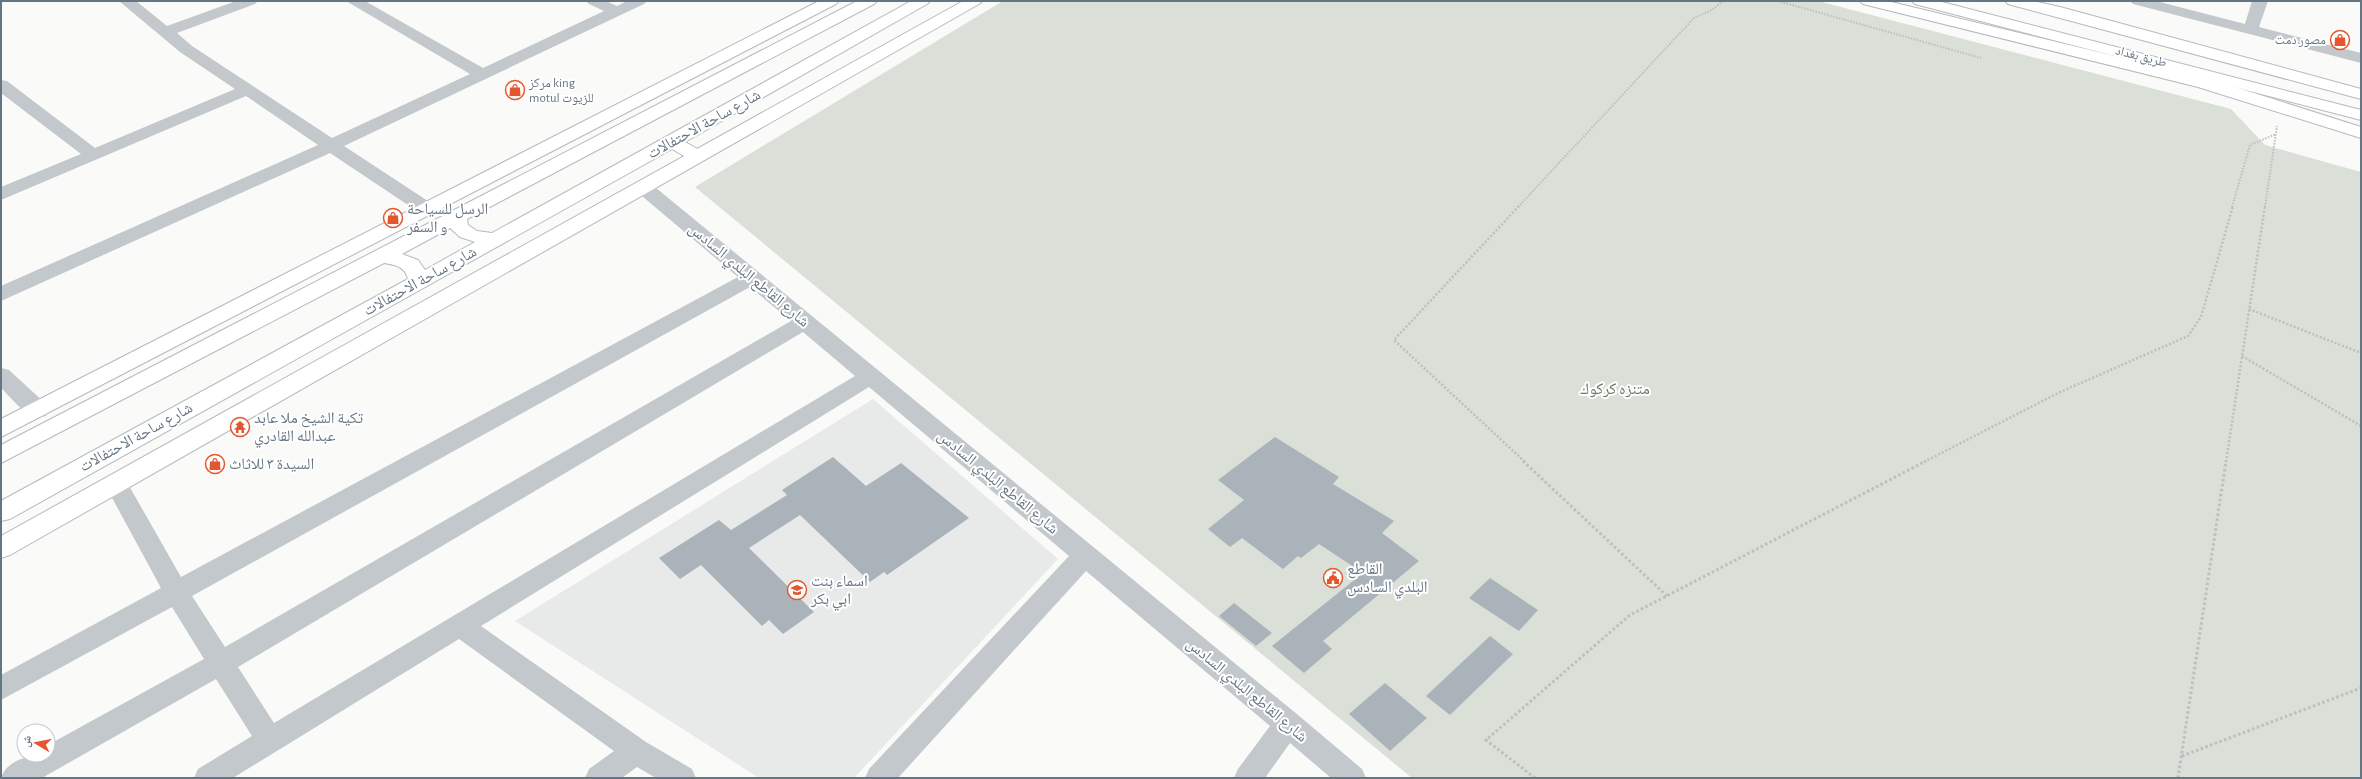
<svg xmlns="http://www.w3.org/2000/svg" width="2362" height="779" font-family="'Alegreya Sans','Noto Naskh Arabic',sans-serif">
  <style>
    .built { fill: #e8e9e9 }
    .green { fill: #dadfd7 }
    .building { fill: #aab3b9 }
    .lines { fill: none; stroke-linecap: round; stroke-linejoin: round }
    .secondary-casing { stroke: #b3babf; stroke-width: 2 }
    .primary-casing { stroke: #b5babe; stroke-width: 2 }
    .path-far2 { stroke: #bbbfc2; stroke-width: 2; stroke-dasharray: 1.5 1.5; stroke-linecap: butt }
    .path-far1 { stroke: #bbbfc2; stroke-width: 2.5; stroke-dasharray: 2 2; stroke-linecap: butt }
    .path { stroke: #bbbfc2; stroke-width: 3; stroke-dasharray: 2.5 2.5; stroke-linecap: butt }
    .street { fill: #c3c8cc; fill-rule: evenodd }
    .secondary { fill: #fff; fill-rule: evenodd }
    .primary { fill: #fff; fill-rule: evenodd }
    .labels { text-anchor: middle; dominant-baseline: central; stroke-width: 4; stroke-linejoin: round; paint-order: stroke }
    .far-poi-label { font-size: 13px; fill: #657683; stroke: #fff; text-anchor: end }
    .far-street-label { font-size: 13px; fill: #657683; stroke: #fff }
    .street-label { font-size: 16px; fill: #657683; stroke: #fff }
    .poi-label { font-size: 16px; fill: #657683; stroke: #fff; text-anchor: start }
    .park-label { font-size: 16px; fill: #687a64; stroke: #fff }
  </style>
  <rect width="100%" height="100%" fill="#fafaf8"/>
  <path class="built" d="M873 399 1058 559 854 778H759L515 621Z"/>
  <path class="green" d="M1003 1H1818L2231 109 2265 145 2361 172V778H1412L695 187Z"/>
  <path class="building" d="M1275 437 1339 477 1333 484 1394 521 1382 533 1419 561 1323 641 1332 649 1304 673 1272 646 1363 573 1319 544 1301 558 1298 556 1283 569 1242 538 1230 547 1208 529 1244 500 1218 480Z
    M833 457 866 486 901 463 969 518 887 575 884 572 870 582 800 515 749 548 814 612 783 634 769 620 762 626 701 565 680 579 659 558 719 520 731 530 787 495 782 490Z
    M1490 578 1538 610 1519 631 1469 598Z
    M1234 603 1272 633 1256 646 1219 616Z
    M1490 636 1513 654 1450 715 1426 696Z
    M1385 683 1427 718 1390 751 1349 714Z"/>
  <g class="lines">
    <defs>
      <path id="secondary" d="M819 1H839L836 4 1 437V419Z
        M963 1H982L979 4 10 555 1 558V536Z
        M1860 1H1887L2210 79 2361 127V138L2198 87 1863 4Z"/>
      <path id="primary" d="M857 1H877L874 4 467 219 468 225 477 231 492 233 911 1H930L927 4 685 142 703 152 706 156 703 160H691L672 149 10 519 1 521V501L408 279C405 266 395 265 384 263L1 463V445ZM450 228 460 237 475 242 425 270 418 260 402 254Z
        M1912 1H1938L2361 110V120L1915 4Z
        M2005 1H2033L2060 7 2361 89V99L2008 4Z"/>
    </defs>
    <use href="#secondary" class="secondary-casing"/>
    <use href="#primary" class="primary-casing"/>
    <path class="path-far2" d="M1778 1 1981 58
      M1518 207 1694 18 1712 10 1723 1
      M2232 207 2250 145 2276 134
      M2265 207 2277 126"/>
    <path class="path-far1" d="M1519 206 1394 340 1525 462
      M2249 309 2361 353
      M2242 356 2361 426
      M1924 462 2058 393 2188 336 2201 317 2233 206
      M2226 462 2265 206"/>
    <path class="path" d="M1523 461 1668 597
      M2182 756 2361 688
      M1535 778 1486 740 1630 615 1926 461
      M2178 778 2226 461"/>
    <path class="street" d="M119 1H136L167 26 236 1H258L255 4 177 33 192 46 332 138 470 74 346 1H365L483 68 604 11 589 4 586 1H606L617 6 627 1H647L644 4 344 146 434 205 436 209 434 213 427 215 420 213 330 153 1 301V286L318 145 246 96 1 200V187L81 154 1 93V80L7 81 95 148 235 89 180 52Z
      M2130 1H2156L2245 24 2252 1H2268L2259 27 2361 53V63L2133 4Z
      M643 181 650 183 1298 715 1362 769 1366 778H1331L1290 743 1265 778H1234L1238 769 1270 726 1086 571 898 778H865L869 769 1069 556 869 387 481 626 646 742 692 769 696 778H656L637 767 622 778H585L589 769 614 751 459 639 233 778H194L198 769 252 736 216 679 42 778H1C7 759 31 755 48 755V745L204 659 172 607 1 700V675L161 588 104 483 108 477 116 474 124 477 181 577 738 277 636 191 634 187 636 183ZM750 287 791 321 225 647 192 596ZM803 332 855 376 274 723 238 667Z
      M1 368 9 370 46 404 49 410 46 416C27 421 14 400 1 388Z"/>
    <use href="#secondary" class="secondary"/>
    <use href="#primary" class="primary"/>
  </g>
  <defs>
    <symbol id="shop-ring" viewBox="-11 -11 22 22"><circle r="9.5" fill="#fff" stroke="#e4572e" stroke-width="1.5"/><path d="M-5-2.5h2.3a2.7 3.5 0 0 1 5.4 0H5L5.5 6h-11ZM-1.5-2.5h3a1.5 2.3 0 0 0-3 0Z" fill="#e4572e"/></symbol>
    <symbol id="temple-ring" viewBox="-11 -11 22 22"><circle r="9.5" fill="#fff" stroke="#e4572e" stroke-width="1.5"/><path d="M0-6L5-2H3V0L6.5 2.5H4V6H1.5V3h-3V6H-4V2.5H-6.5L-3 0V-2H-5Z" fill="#e4572e"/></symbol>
    <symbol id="civic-ring" viewBox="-11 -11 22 22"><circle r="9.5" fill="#fff" stroke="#e4572e" stroke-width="1.5"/><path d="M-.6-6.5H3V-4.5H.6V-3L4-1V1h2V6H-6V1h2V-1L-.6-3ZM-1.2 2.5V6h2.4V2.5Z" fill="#e4572e"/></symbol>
    <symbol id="school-ring" viewBox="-11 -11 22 22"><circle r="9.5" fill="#fff" stroke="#e4572e" stroke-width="1.5"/><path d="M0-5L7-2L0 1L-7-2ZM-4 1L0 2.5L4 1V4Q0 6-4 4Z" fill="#e4572e"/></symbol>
  </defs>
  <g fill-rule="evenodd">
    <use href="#shop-ring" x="2329" y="29" width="22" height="22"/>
    <use href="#shop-ring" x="504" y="79" width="22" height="22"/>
    <use href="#shop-ring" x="382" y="207" width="22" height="22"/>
    <use href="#temple-ring" x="229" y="416" width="22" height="22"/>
    <use href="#shop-ring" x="204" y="453" width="22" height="22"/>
    <use href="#civic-ring" x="1322" y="567" width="22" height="22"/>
    <use href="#school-ring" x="786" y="579" width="22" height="22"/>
  </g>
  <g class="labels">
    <g class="far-poi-label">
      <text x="2326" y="40">مصور دمت</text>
      <text x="529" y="83" text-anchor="start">مركز king<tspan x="529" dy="15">motul للزيوت</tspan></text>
    </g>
    <g class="far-street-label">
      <text transform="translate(2141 57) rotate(14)">طريق بغداد</text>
    </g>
    <g class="street-label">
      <text transform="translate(704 124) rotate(-29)">شارع ساحة الاحتفالات</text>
      <text transform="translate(749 275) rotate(40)">شارع القاطع البلدي السادس</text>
      <text transform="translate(420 281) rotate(-29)">شارع ساحة الاحتفالات</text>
      <text transform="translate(136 437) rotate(-29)">شارع ساحة الاحتفالات</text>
      <text transform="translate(998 482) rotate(40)">شارع القاطع البلدي السادس</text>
      <text transform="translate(1247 690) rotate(40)">شارع القاطع البلدي السادس</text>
    </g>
    <g class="poi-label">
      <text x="407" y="209">الرسل للسياحة<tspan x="407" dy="18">و السفر</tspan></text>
      <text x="254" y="418">تكية الشيخ ملا عابد<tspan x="254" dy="18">عبدالله القادري</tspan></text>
      <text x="229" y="464">السيدة ٣ للاثاث</text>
      <text x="1347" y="569">القاطع<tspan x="1347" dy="18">البلدي السادس</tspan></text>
      <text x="811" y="581">اسماء بنت<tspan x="811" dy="18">ابي بكر</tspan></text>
    </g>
    <g class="park-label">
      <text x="1615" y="389">متنزه كركوك</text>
    </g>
  </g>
  <rect width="2362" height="779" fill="none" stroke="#657683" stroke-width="4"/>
  <g transform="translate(36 743) rotate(280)"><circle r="19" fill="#ffffff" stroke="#c1c8cd"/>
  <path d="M0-3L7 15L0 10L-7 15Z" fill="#e4572e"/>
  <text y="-6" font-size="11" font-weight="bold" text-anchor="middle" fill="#657683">ش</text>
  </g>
</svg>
